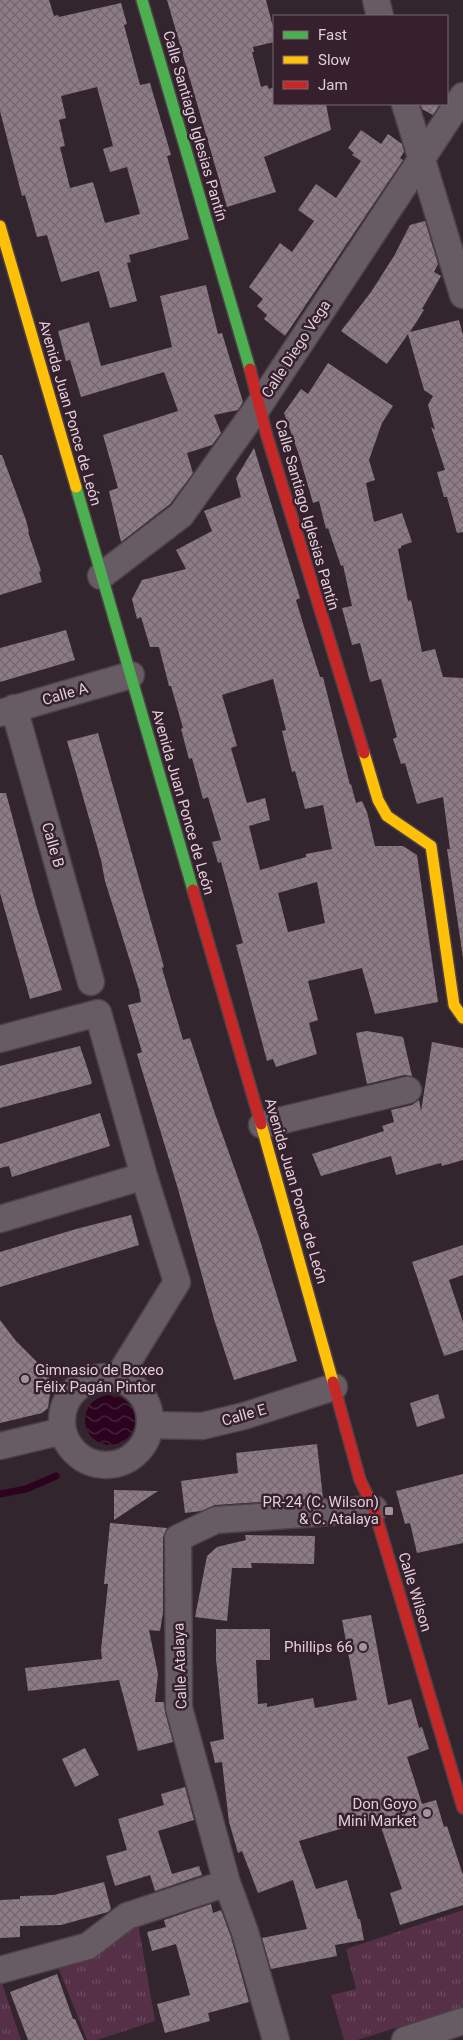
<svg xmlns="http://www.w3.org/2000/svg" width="463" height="2040" font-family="Roboto,sans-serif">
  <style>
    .grass { fill: url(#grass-tufts) }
    .water { fill: url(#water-waves) }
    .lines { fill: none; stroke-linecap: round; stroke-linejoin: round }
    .stream { stroke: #2c031f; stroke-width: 7 }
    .building { fill: url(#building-cross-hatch); fill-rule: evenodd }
    .street-casing { stroke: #4d4147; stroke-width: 29 }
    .fast-casing { stroke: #4d4147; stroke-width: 14 }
    .slow-casing { stroke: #4d4147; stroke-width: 14 }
    .jam-casing { stroke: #4d4147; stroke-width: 14 }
    .street { stroke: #675c63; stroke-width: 26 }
    .fast { stroke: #4caf50; stroke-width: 11 }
    .slow { stroke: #ffc107; stroke-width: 11 }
    .jam { stroke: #c62828; stroke-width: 11 }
    .poi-dot { fill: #a2949c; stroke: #37202e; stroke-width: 2 }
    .labels { text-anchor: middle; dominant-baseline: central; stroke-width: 5; stroke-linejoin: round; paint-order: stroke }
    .street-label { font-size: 15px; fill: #decfd7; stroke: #37202e }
    .poi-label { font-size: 15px; fill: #decfd7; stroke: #37202e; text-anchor: end }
  </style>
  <defs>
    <pattern id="grass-tufts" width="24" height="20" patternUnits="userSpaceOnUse" patternTransform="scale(1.25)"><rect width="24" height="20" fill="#553047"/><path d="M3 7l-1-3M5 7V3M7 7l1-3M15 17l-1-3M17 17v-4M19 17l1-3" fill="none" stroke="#6d4d61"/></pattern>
    <pattern id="water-waves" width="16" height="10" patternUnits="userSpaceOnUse" patternTransform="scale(1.25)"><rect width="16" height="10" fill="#2c031f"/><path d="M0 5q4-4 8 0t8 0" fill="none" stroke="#4a273f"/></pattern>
    <pattern id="building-cross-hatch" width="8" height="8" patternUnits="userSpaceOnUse" patternTransform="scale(1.25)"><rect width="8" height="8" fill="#8d7b86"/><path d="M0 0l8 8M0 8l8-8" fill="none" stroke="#73666e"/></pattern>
  </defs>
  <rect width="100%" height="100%" fill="#32252d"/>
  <path class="grass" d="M463 1910V2007L357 2040H344L331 1995 356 1989 346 1949Z
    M138 1923 155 2021 97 2040H87L56 1962Z
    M0 1978V1977L21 2040H0Z"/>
  <path class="water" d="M85 1420a25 25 0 1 1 50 0a25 25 0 1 1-50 0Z"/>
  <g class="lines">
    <path class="stream" d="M0 1494 26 1489 56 1476"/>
  </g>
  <path class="building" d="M0 0H49L54 16 58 15 59 17 121 3 127 24 124 25 140 85 150 83 171 155 167 156 189 239 129 255 131 262 127 263 137 301 110 308 99 271 61 282 47 235 37 237 25 195 22 196 0 111ZM97 87 113 146 103 149 110 172 127 167 140 214 105 223 93 182 70 188 60 147 65 146 59 120 66 118 61 96Z
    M167 0H266L274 31V42L253 47 254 52H252L261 87 267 85 269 89 274 87V104H326L331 130 264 157 276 192 227 207Z
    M421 104H440L433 115 422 109Z
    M361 130 381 144 388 134 402 144 404 152 400 158 403 160 285 336 264 319 267 315 257 306 263 299 249 287 280 243 292 252 314 221 298 210 316 184 336 198 361 161 352 155 354 153 348 148Z
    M425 221 438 264 434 272 441 276 422 309 424 310 410 332 459 320 463 335V532L457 533 447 497H444L437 472 445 470 431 427 435 430 428 405 433 396 424 390 408 334 387 364 341 331 371 292 394 256 410 225Z
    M206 285 218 334 222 333 243 402 238 410 214 415 221 433 212 445 187 453 193 473 170 504 121 542 109 491 118 488 103 435 178 411 164 372 81 397 70 360 66 361 58 331 89 322 101 366 172 347 160 296Z
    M328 363 393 406 382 423 369 460 375 480 366 483 374 522 402 513 412 542 401 546V548L398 549 408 601 411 600 422 652 435 649 443 677 463 678V958L447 849H450L443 797 417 804 405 763 401 764 393 739 397 737 381 679 370 682 360 643 352 645 342 608 352 606 343 565 341 566 328 528 326 529 319 501 313 503 299 455 284 413 301 389 308 394Z
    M254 448 300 598 296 600 305 630 320 677H323L350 785 351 784 356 803 362 801 367 812 375 846H403L417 855 438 1002 375 1014 362 968 308 981 318 1020 309 1023 317 1054 276 1067 273 1059 267 1061 236 945 243 943 221 862 218 863 212 842 221 840 208 797 203 799 192 758 189 759 181 729 183 728 171 686H169L159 647H150L141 617 137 619 132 599 142 580 186 569 176 550 212 531 204 511 241 497 236 478ZM273 679 286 730 282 731 292 772 295 771 305 809 323 805 332 849 306 854V857L260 870 249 826 270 820 265 798 247 803 231 748 237 746 222 695ZM317 882 325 923 288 932 278 893Z
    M0 455H2L26 520 29 532H28L41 571 39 572 42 582 0 595Z
    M66 630 75 660 0 682V648Z
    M98 733 164 967 162 968 183 1040 190 1038 214 1111 259 1237 297 1361 234 1380 214 1319 178 1189 137 1054 142 1052 128 1005 141 1002 139 990 105 881 101 860 67 741Z
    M0 793H6L36 905 62 990 30 999 0 893Z
    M367 1031 403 1037 412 1076 404 1075 367 1084 356 1033Z
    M432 1042 463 1048V1160L442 1166 441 1163 396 1175 391 1156 321 1176 312 1154 384 1131 382 1126 394 1122 391 1110 412 1105 419 1100 421 1111Z
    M80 1046 92 1082 91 1084 0 1108V1066Z
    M100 1113 110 1146 12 1177 9 1166 0 1168V1144Z
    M131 1215 139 1245 0 1287V1252L76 1229Z
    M463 1245V1275L449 1280 463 1322V1350L444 1356 412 1262Z
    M0 1320 16 1341 48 1373 51 1386 48 1408 42 1413 0 1423Z
    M438 1394 445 1418 417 1427 410 1403Z
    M317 1444 323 1498 215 1505 201 1511 185 1513 181 1481 238 1473 236 1453Z
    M463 1474V1543L417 1553 410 1523 405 1524 396 1491Z
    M114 1490 158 1491 114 1520Z
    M110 1523 167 1528 163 1538V1613L160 1631 149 1630 158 1674 155 1702H164L165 1712 173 1742 138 1751 119 1680 28 1691 25 1668 102 1659 101 1650 108 1584H104Z
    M245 1535 315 1536 314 1564 251 1563 252 1568H232L227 1621 195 1617 207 1556 217 1547 246 1540Z
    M371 1615 388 1705 411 1699 419 1728 422 1727 429 1749 407 1757 422 1804 436 1800 444 1827 447 1826 463 1875V1905L400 1925 390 1893 402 1889 378 1818 299 1841 316 1889 347 1880 358 1919H360L364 1940 335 1945 337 1956 271 1969 262 1938 307 1929 293 1880 258 1893 242 1851 238 1853 229 1822 222 1762 215 1763 210 1742 224 1739 216 1659V1629H270V1660H256L258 1704 267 1703V1707L313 1698 315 1708 357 1700 342 1620Z
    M85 1748 99 1775 75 1787 62 1759Z
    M185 1787 194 1820 158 1831 172 1874 199 1866 202 1875 155 1891 150 1875 115 1886 106 1856 127 1850 118 1819 164 1805 161 1794Z
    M104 1882 111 1909 108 1912 61 1925 20 1926V1937L0 1938V1900L20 1899V1896L54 1895Z
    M211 1904 213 1913 221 1910 231 1937 249 2002 208 2013 210 2021 165 2033 157 2004 190 1995 176 1944 152 1951 147 1932 166 1927 164 1920Z
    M57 1974 73 2019H75L84 2040H28L10 1992Z"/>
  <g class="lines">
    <defs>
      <path id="street" d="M376 0 380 16
        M405 104 463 295
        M101 576 181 515 260 404 463 96
        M14 708 91 982
        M0 713 131 675
        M0 1039 98 1013 144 1176 177 1282 117 1379
        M262 1125 408 1090
        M0 1219 144 1176
        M62 1421a44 44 0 1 1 88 0a44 44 0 1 1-88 0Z
        M150 1425 202 1426 244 1416 334 1387
        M0 1446 63 1431
        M0 1970 88 1946 127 1916 227 1883
        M276 2040 245 1932 227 1883 179 1708 178 1538 216 1520 374 1509
        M405 2040 463 2021"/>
      <path id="fast" d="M142 0 250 369
        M76 487 193 890"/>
      <path id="slow" d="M0 226 76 487
        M364 753 378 800 387 816 431 846 454 1005 463 1018
        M261 1124 333 1382"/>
      <path id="jam" d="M250 369 267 436 364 753
        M193 890 261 1124
        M333 1382 360 1480 374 1509 463 1808"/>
    </defs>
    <use href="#street" class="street-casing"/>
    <use href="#fast" class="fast-casing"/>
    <use href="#slow" class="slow-casing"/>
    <use href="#jam" class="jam-casing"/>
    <use href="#street" class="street"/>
    <use href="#fast" class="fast"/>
    <use href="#slow" class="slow"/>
    <use href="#jam" class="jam"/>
  </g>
  <g class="poi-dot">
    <circle cx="25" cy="1379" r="5"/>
    <rect x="384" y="1506" width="10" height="10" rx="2.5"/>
    <circle cx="363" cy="1647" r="5"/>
    <circle cx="427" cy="1813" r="5"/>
  </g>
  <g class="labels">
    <g class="street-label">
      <text transform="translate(195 126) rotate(74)">Calle Santiago Iglesias Pantín</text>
      <text transform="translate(296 349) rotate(-57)">Calle Diego Vega</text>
      <text transform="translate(70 413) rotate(74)">Avenida Juan Ponce de León</text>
      <text transform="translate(307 515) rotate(74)">Calle Santiago Iglesias Pantín</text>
      <text transform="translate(65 694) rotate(-16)">Calle A</text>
      <text transform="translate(183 802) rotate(74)">Avenida Juan Ponce de León</text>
      <text transform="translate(53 845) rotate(74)">Calle B</text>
      <text transform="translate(296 1191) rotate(74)">Avenida Juan Ponce de León</text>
      <text transform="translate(244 1415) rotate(-16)">Calle E</text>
      <text transform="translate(415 1592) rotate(73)">Calle Wilson</text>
      <text transform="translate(180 1666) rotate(-92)">Calle Atalaya</text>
    </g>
    <g class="poi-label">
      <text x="35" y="1370" text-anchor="start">Gimnasio de Boxeo<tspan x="35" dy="17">Félix Pagán Pintor</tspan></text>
      <text x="379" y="1502">PR-24 (C. Wilson)<tspan x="379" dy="17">&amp; C. Atalaya</tspan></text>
      <text x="353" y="1647">Phillips 66</text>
      <text x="417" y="1804">Don Goyo<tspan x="417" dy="17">Mini Market</tspan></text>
    </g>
  </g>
  <rect x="273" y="15" width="175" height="90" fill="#37202e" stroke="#7a6672"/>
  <rect x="283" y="31" width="25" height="8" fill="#4caf50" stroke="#7a6672"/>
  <text x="318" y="40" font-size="15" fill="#decfd7">Fast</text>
  <rect x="283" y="56" width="25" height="8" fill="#ffc107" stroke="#7a6672"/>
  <text x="318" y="65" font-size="15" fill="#decfd7">Slow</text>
  <rect x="283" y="81" width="25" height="8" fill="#c62828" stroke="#7a6672"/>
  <text x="318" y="90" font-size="15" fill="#decfd7">Jam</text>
</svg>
